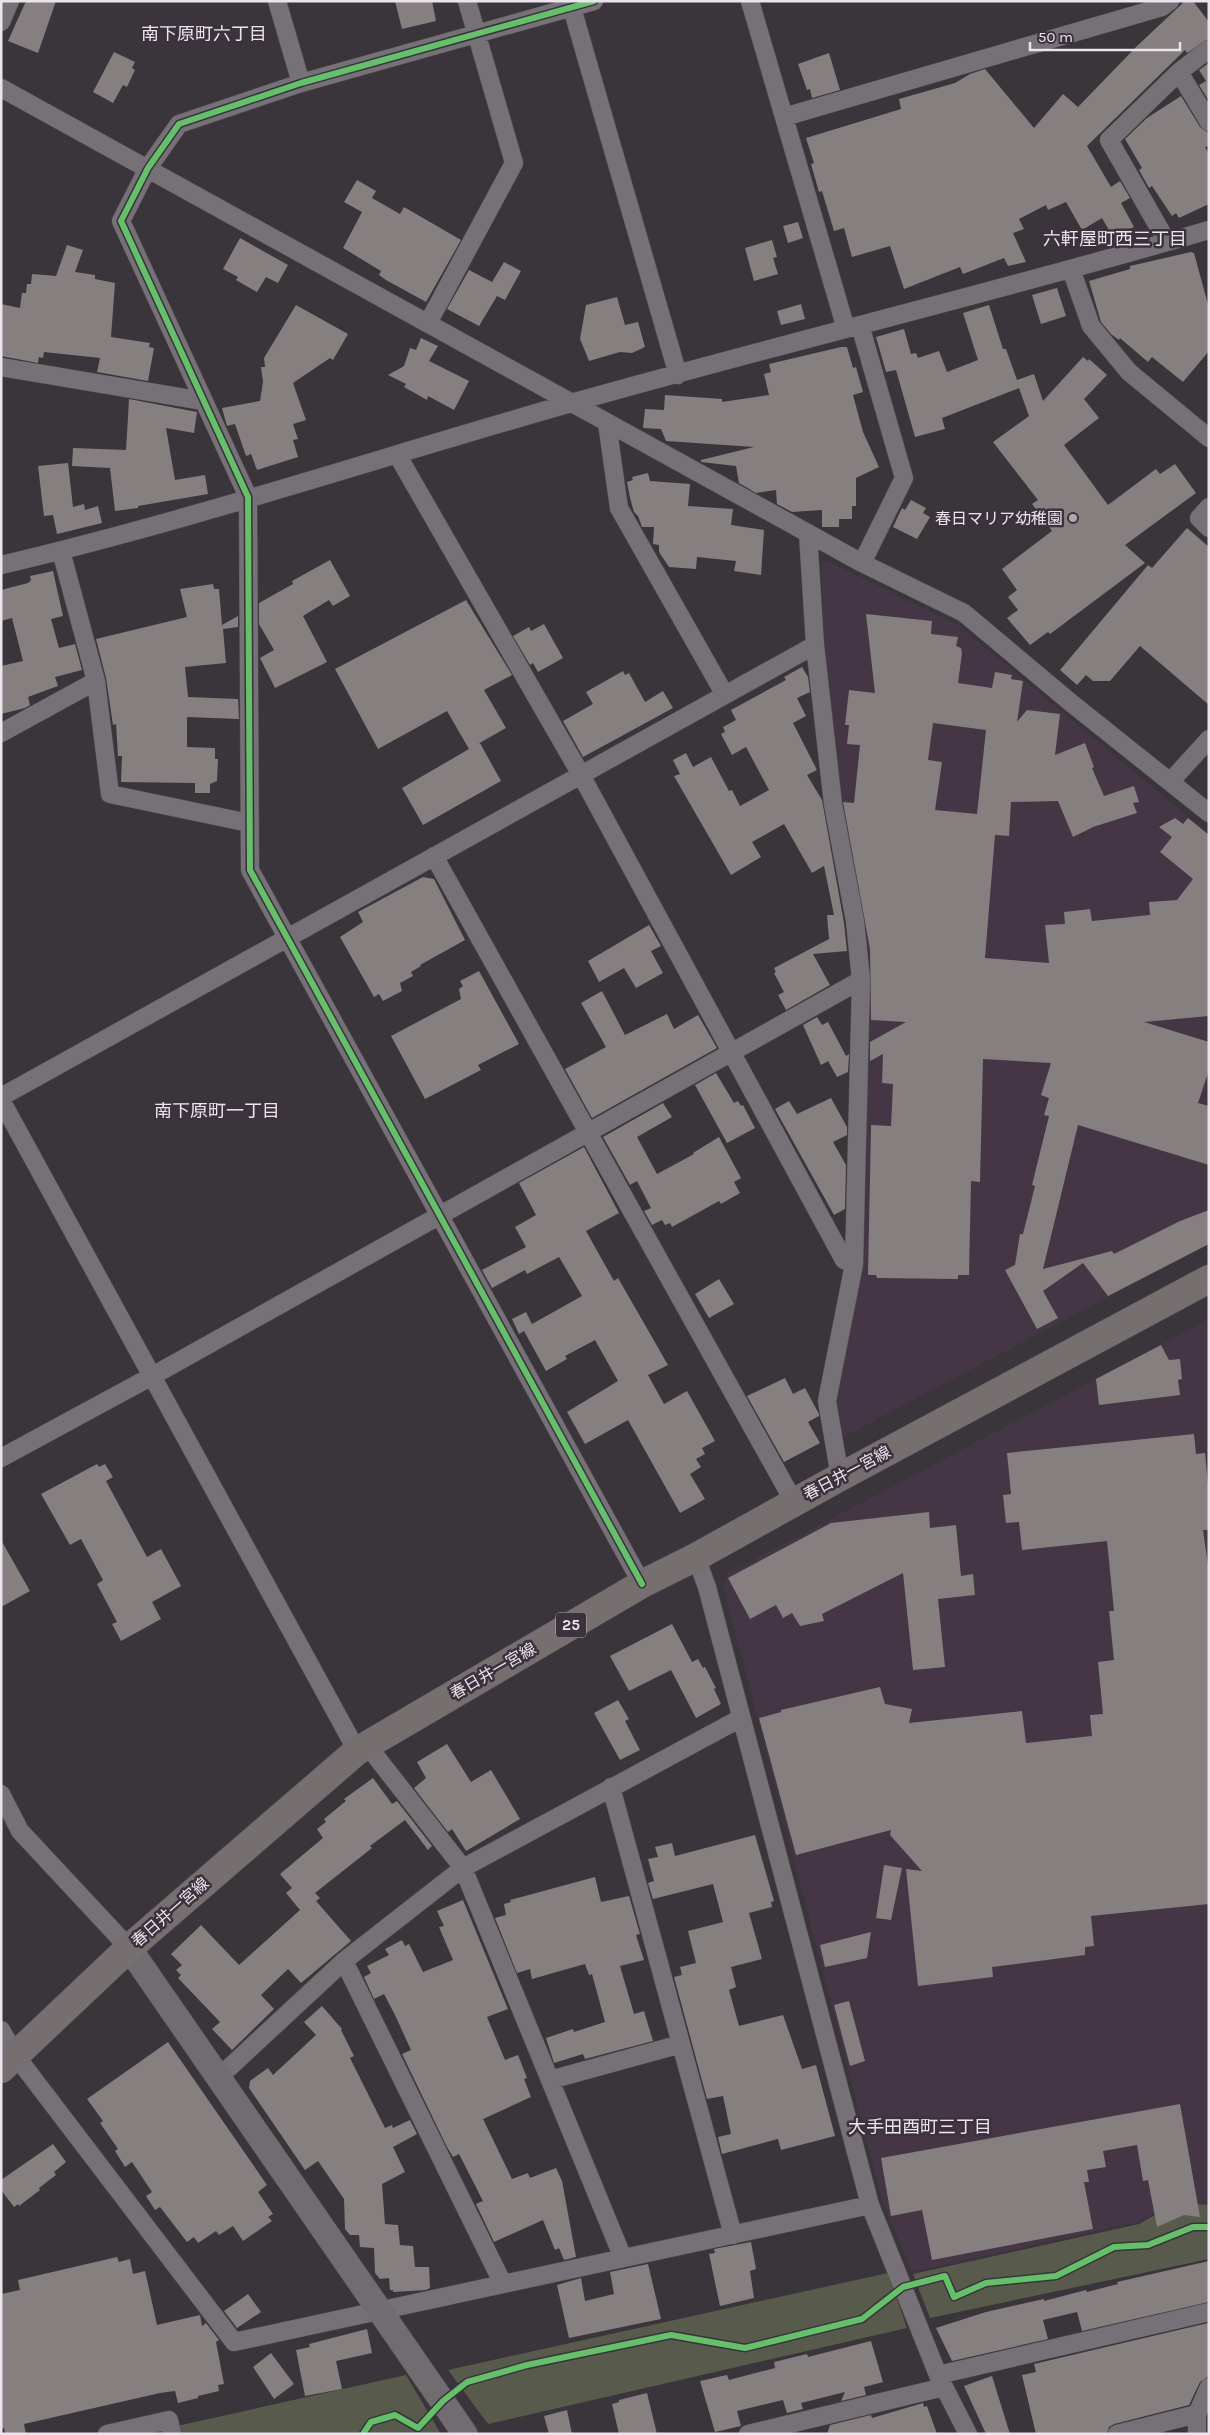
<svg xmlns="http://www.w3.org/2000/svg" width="1210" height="2435" font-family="Karla,'Noto Sans JP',sans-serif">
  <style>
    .built { fill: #443645 }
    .green { fill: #585b4b }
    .building { fill: #857f80; fill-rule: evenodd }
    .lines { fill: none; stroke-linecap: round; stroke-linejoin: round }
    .street-casing { stroke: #565156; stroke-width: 19 }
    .secondary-casing { stroke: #565156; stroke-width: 26 }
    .primary-casing { stroke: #565156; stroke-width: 29 }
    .street { stroke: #767176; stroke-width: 18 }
    .secondary { stroke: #716c6f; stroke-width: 25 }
    .primary { stroke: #766f70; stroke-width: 28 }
    .cycleway-casing { stroke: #3c323d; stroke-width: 9 }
    .cycleway { stroke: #61c268; stroke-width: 6 }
    .poi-dot { fill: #ada7ae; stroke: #3c323d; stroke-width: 2 }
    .labels { text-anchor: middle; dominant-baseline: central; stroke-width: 5; stroke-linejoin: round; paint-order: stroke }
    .shield { fill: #3c323d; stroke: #b6afb8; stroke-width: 1 }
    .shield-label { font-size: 15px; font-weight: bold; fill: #ebe4ec }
    .poi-label { font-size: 16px; fill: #ebe4ec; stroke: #3c323d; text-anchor: end }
    .street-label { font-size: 16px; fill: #ebe4ec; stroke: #3c323d }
    .neighbourhood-label { font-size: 18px; fill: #ebe4ec; stroke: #3c323d }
  </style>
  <rect width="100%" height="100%" fill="#3a353a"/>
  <path class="built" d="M828 561 958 625 1209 834V1244L843 1437 836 1420 835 1403 869 977 840 799 824 638 821 565Z
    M1209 1319V2205L1194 2203 1169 2206 1139 2222 912 2272 883 2203 723 1585 729 1573Z"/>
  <path class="green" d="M1194 2204 1209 2205V2259L930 2318 913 2274 1139 2224 1169 2207Z
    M888 2273 907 2328 488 2424 448 2370Z
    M406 2375 441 2434H141Z"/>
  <path class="building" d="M26 1H56L38 53 8 41Z
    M395 1H432L436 21 402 29Z
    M1185 1H1193L1209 22V39L1187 53 1185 50 1087 146 1111 187 1120 181 1130 198 1121 203 1134 227 1113 237 1102 218 1082 230 1066 202 1048 210 1046 205 1019 219 1024 229 1013 233 1026 262 1008 266 1004 258 963 274 960 267 904 289 890 246 852 257 844 228 834 231 822 191 819 192 811 164 814 163 806 138 901 109 899 99 955 83 970 74 985 69 1034 128 1063 94 1078 107 1137 46Z
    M114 52 135 62 132 68 135 70 127 87 123 85 113 103 93 92Z
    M829 53 840 90 812 98 810 89 807 90 798 64Z
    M1209 63V101L1199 85 1206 81 1199 70Z
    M1181 96 1200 127 1209 133V146L1205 147 1209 154V204L1179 218 1176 213 1172 216 1152 186 1149 188 1139 170 1142 168 1125 139 1147 118Z
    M357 180 376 191 372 198 400 214 404 207 461 240 426 302 386 280 379 275 381 271 343 248 362 212 344 202Z
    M798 222 803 238 788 243 783 226Z
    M240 238 288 265 278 283 266 277 257 292 236 280 238 277 223 269Z
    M772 240 777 257 773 258 778 274 754 281 745 248Z
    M67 245 83 250 75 272 95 275V279L115 283 111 337 150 343 149 347 154 348 148 381 97 372 100 358 44 352 43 358 39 357 38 363 1 356V304L20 308 22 293H26L27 284H31L32 274 56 276Z
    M1191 252 1194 253 1209 308V351L1183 382 1152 357 1148 362 1120 338 1119 340 1111 334 1101 322 1089 281 1130 269V266Z
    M504 262 521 271 505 300 497 296 479 326 447 309 469 270 492 282Z
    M1057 288 1066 316 1041 324 1032 295Z
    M617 297 625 325 638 322 645 347 632 353 620 352 589 361 580 339 586 305Z
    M801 304 805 319 781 325 777 311Z
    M296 305 348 334 333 360 330 358 293 383 306 420 293 424 298 439 293 440 298 457 257 470 251 454 246 456 235 424 227 426 222 408 260 401 263 382 261 367H265L264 358Z
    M989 305 1003 349H1006L1017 380 1034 374 1043 401 1083 357 1088 361 1089 359 1107 375 1084 399 1099 418 1064 445 1108 505 1156 469 1160 474 1175 464 1196 493 1125 545 1145 563 1050 634 1048 632 1030 645 1007 618 1018 610 1008 597 1017 590 1002 569 1052 531 1032 504 1038 500 993 442 1029 416 1019 388 942 418 945 429 915 437 896 370 886 372 876 337 904 329 911 354 916 353 918 358 939 351 947 372 978 360 963 313Z
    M421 338 438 346 429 361 469 381 454 410 428 396 427 400 404 387 406 384 388 375 404 366 410 348 416 350Z
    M841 347H847L853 368 856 367 863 392 853 395 863 432 879 467 856 478V506H852V519H839V527H822V510L792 512 777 504 776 490 756 493 739 483 736 466 701 462V460L754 447 666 441 661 429 643 428 645 409 664 410 665 395 722 399V402L769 395 764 374 771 372 769 364Z
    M129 399 197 412 194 433 166 428 175 480 205 475 208 494 138 506V508L115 511 110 468 72 466 73 448 126 450Z
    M68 463 73 507 84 504 85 510 98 506 102 523 57 534 53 515 44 516 38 466Z
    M648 473 650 481 690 484 688 506 733 509 731 525 764 530 761 575 734 571 736 561 697 557 696 569 669 567 659 552V545L653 544 654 527H642L638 516 634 512 630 498 627 482 633 480 632 477Z
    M911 500 926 508 923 513 930 517 917 539 893 527 902 508 905 510Z
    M1187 528 1209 547V705L1140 646 1110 681H1093L1086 675 1077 685 1060 670 1148 565 1152 568Z
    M330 560 350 596 333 606 329 600 303 616 327 662 275 688 260 658 274 650 259 624V603L293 584 292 581Z
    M53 571 63 616 51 619 59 648 75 644 82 670 55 677 58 686 28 697 30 705 25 708 1 714V666L23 661 12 618 1 621V590L28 583 31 580 30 576Z
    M213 584 214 589H219L222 625 238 616V627L223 629 226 663 185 667 188 697 238 699 239 719 187 717V747L215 748V759H218L217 781 210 784V793H195V783L121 782 122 756H118L116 724 113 725 106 678 96 639 187 617 180 589Z
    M466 600 512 675 484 690 506 728 476 745 480 743 501 781 423 825 402 788 469 749 447 711 378 749 335 669Z
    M866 614 932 621 931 634 958 637 956 646 961 648 962 653 958 683 992 688 995 672 1012 675 1011 679 1023 681 1017 722 1027 710 1060 714 1055 755 1085 743 1094 767 1092 768 1104 796 1134 786 1139 802 1133 803 1137 813 1093 827 1073 837 1058 801 1011 802 1009 836 995 835 985 958 1049 963 1045 925 1065 924 1064 912 1090 909 1092 921 1150 915 1149 902 1177 900 1193 879 1160 852 1172 837 1159 827 1175 818 1183 824 1188 818 1209 835V1016L1144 1022 1209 1042V1070L1198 1103 1209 1106V1165L1078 1125 1043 1269 1112 1251 1114 1254 1180 1221 1209 1210V1244L1108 1296 1083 1263 1043 1291 1058 1318 1037 1329 1005 1270 1015 1265 1020 1234H1023L1035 1186 1032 1185 1049 1116 1044 1115 1049 1098 1041 1095 1051 1063 983 1059 980 1182 971 1181 969 1275H958V1279L877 1278 876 1275H868L871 1125 891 1126 893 1084 882 1083 883 1054 870 1061V1042L906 1022 871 1020 870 949 843 802 854 803 860 745 847 744 849 725H845L849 690 875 693ZM933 723 986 730 977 814 935 810 942 762 928 760Z
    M544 624 563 658 538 672 533 663 530 665 513 636 529 627 531 631Z
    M802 667 808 677 810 692 797 698 806 716 793 723 817 770 807 775 822 800 844 923 847 951 813 954 830 985 786 1010 778 995 784 992 774 973 776 972 774 968 829 939 827 915H834L824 866 812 873 784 824 752 842 761 857 731 875 674 776 680 774 673 760 686 753 693 767 711 757 729 791 732 790 740 806 769 790 746 747 732 755 721 734 725 732 723 727 736 720 731 710 786 680 784 677Z
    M623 671 625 675 629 673 645 702 663 691 673 708 583 757 563 721 593 704 586 692Z
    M423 877 434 879 465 940 420 965 421 966 411 972 413 976 400 983 402 991 383 1001 379 994 374 997 340 937 363 922 358 912Z
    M649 925 661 946 651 951 663 973 636 988 624 968 599 982 588 961Z
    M479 971 519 1044 478 1065 481 1070 425 1099 391 1036 461 999 459 989 463 986 460 981Z
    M602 991 625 1035 667 1014 674 1029 698 1015 717 1048 592 1118 565 1069 606 1047 581 1003Z
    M817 1017 822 1025 828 1022 846 1056 849 1054 848 1072 837 1077 828 1061 821 1065 803 1025Z
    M716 1073 734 1103 738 1101 741 1106 743 1105 755 1128 727 1143 695 1085Z
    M831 1098 847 1127V1135L833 1142 846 1165 845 1209 834 1215 775 1109 789 1101 797 1114Z
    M663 1103 672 1117 637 1137 657 1174 694 1154 693 1153 719 1137 741 1178 734 1182 740 1193 721 1204 719 1201 672 1227 670 1223 665 1225 662 1220 652 1225 644 1211 651 1208 637 1181 630 1185 603 1137Z
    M584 1147 619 1213 586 1231 614 1281 618 1278 668 1365 648 1375 664 1404 687 1391 715 1441 702 1448 705 1454 696 1459 701 1467 690 1474 705 1499 680 1513 628 1420 585 1444 567 1412 618 1381 595 1340 565 1356 567 1359 546 1371 524 1331 519 1334 512 1319 526 1312 532 1324 582 1296 559 1257 527 1274 525 1270 492 1288 482 1270 526 1247 515 1227 536 1215 519 1183Z
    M719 1279 734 1304 709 1318 695 1294Z
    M1161 1345 1169 1360 1180 1359 1182 1379 1178 1380 1180 1395 1099 1405 1096 1379Z
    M785 1378 793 1394 805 1388 819 1414V1416L808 1422 820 1443 784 1462 747 1396Z
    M1194 1434 1196 1454 1205 1453 1209 1495V1530H1203L1209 1572V1904L1091 1916 1094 1946 1085 1947V1955L992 1967 993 1977 918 1986 906 1869 922 1871 890 1835 891 1830 796 1855 759 1718 781 1712V1710L880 1687 885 1704 912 1709 909 1723 1022 1711 1026 1743 1092 1736 1090 1715 1103 1714 1098 1662 1114 1660 1109 1611H1114L1107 1541 1022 1550 1019 1522 1006 1523 1003 1495 1011 1494 1007 1453Z
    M97 1464 99 1467 105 1464 113 1477 106 1481 147 1557 161 1549 181 1586 152 1602 161 1619 121 1641 112 1624 117 1622 97 1584 103 1580 81 1539 70 1545 41 1494Z
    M929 1512 930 1528 956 1525 961 1576 973 1574 975 1595 938 1599 945 1667 913 1670 903 1573 822 1614 824 1621 800 1626 792 1613 783 1618 776 1605 750 1619 728 1578 831 1523Z
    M1 1540 30 1591 1 1607Z
    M672 1624 692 1662 698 1659 703 1668 705 1667 716 1688 714 1689 721 1704 696 1718 671 1670 629 1691 610 1656Z
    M618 1700 629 1719 625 1721 640 1750 620 1760 594 1713Z
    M447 1744 471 1782 491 1770 520 1819 466 1851 452 1829 448 1832 414 1788 426 1778 417 1762Z
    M373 1778 392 1804 397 1801 432 1846 428 1850 405 1820 370 1846 372 1848 315 1893 320 1898 316 1901 351 1941 301 1983 288 1969 261 1995 274 2009 232 2050 212 2029 220 2022 178 1978 181 1975 176 1970 182 1965 171 1954 201 1925 239 1965 300 1910 286 1893 292 1888 280 1874 323 1838 317 1829 326 1822 324 1819 346 1801 344 1799Z
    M755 1835 774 1901 771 1902 772 1907 749 1913 762 1959 731 1967 736 1987 729 1990 739 2026 783 2015 802 2069 816 2065 835 2136 781 2150 778 2139 722 2154 718 2137 731 2134 723 2096 707 2099 674 1977 682 1975 680 1967 696 1963 688 1931 723 1922 713 1884 653 1899 648 1883 654 1881 648 1859 658 1857 655 1847 672 1843 675 1856Z
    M884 1865 902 1868 891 1920 876 1918Z
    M595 1877 601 1902 629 1896 640 1934 636 1935 644 1960 620 1966 634 2014 644 2011 653 2041 585 2059 583 2054 554 2063 546 2038 573 2029 574 2032 605 2022 592 1974 589 1975 585 1964 532 1979 530 1969 517 1973 495 1918 506 1915 504 1904 511 1902 510 1900Z
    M463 1900 508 2009 487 2017 505 2060 518 2055 527 2078 524 2079 531 2097 483 2119 512 2179 528 2173 530 2178 556 2168 562 2181 576 2257 564 2260 559 2248 555 2250 543 2220 494 2242 476 2204 483 2201 459 2154 453 2157 447 2147 402 2054 411 2050 395 2015 384 1994 374 1999 364 1977 371 1973 367 1966 389 1955 385 1949 402 1940 405 1946 409 1944 423 1972 453 1960 439 1927 444 1926 437 1911Z
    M871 1932 867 1958 825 1967 820 1945Z
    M849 2001 865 2061 850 2066 834 2005Z
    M322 2006 342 2029 341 2030 354 2056 350 2058 385 2128 392 2125 393 2128 410 2120 417 2134 393 2147 405 2172 382 2184 385 2224 398 2225 400 2245 413 2246 415 2267H429L430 2288 426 2290 393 2292V2290H390L389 2278 380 2279 375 2273 374 2248 360 2247 359 2235H350L345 2229 344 2199 318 2161 305 2170 249 2088 250 2081 268 2068 273 2075 316 2035 304 2022Z
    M168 2042 267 2185 258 2192 273 2214 268 2217 272 2221 243 2241 233 2226 219 2235 216 2231 198 2243 194 2237 187 2242 160 2207 155 2210 146 2196 152 2192 132 2162 125 2167 115 2151 118 2149 100 2123 103 2121 87 2099Z
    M1180 2104 1200 2217 1184 2215 1157 2227 1148 2180 1143 2181 1137 2145 1103 2151 1106 2167 1087 2170 1089 2182H1084L1093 2229 932 2260 922 2210 891 2216 881 2158Z
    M53 2144 66 2162 54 2172 56 2175 39 2188 40 2190 19 2206 18 2204 14 2207 1 2190V2180Z
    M751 2242 756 2269 750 2271 754 2298 720 2306 709 2254 715 2253 714 2249Z
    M117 2257 119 2262 130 2259 133 2274 145 2271 157 2325 200 2315 202 2326 206 2323 219 2340 216 2342 224 2384 218 2385 219 2391 198 2396V2398L178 2403 175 2391 160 2393 24 2424 26 2434H5L4 2428 1 2429V2294L20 2290 18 2280Z
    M1209 2261V2302L1082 2331 1077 2312 1043 2320 1048 2339 952 2361 936 2328 986 2312 1044 2299V2301L1086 2290 1087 2292 1118 2284 1117 2282Z
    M648 2264 661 2319 569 2338 557 2285 581 2278 585 2301 614 2294 610 2272Z
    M248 2294 261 2312 237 2328 224 2311Z
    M1208 2323 1209 2376 1200 2382 1189 2405 1114 2424 1109 2427 1107 2434H1036L1022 2375 1036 2372 1034 2364Z
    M367 2329 372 2353 336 2361 342 2389 305 2396 296 2350 310 2347 309 2344Z
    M871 2341 883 2382 864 2387 866 2395 841 2401 845 2392 801 2403 803 2409 787 2413 783 2400 737 2411 741 2426 715 2432 700 2381 727 2375 729 2380 775 2368 774 2362 807 2354 808 2357Z
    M271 2353 294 2384 274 2399 253 2367Z
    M992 2376 1010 2434H986L964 2386Z
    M647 2393 657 2434H619L612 2404 619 2402V2400Z
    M923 2403 924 2407 927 2406 937 2434H827L830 2425 871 2415 872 2418Z
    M567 2410 572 2434H549L544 2416Z"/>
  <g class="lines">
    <defs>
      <path id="street" d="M277 1 301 83
        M594 1 301 83 179 124 148 168 121 221 248 497 250 870 642 1584
        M750 1 846 329
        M572 8 678 375
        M1 22 10 1
        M1179 72 1209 122
        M1 88 862 563 964 613 1070 702 1209 813
        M784 117 1162 7 1170 1
        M1167 242 1109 140 1179 72 1209 49
        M1071 269 1091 326 1129 372 1209 438
        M428 323 514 163 467 1
        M860 325 904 478 862 563
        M1 367 203 401
        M607 423 619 508 725 695
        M398 456 580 773 844 1260 854 1264
        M1209 507 1199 518 1209 528
        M808 533 815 645 833 804 855 921 861 980 854 1264 827 1401 840 1477
        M61 551 96 681 110 794 249 823
        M1 565C193 520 381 457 571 403 783 343 997 292 1209 230
        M1 733 96 681
        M1171 781 1209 739
        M434 856 794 1502
        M1 1097 815 645
        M1 1100 357 1751
        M1 1458 154 1375 861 980
        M696 1557 707 1587 870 2205 938 2375 968 2434
        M367 1745 463 1868 623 2258
        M611 1787 733 2235
        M1 1794 20 1831 129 1948
        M344 1961 503 2284
        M1 2030 16 2056 234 2342 870 2205
        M218 2078 344 1961 463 1868 741 1718
        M550 2080 681 2044
        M938 2375 1209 2312
        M107 2434 169 2420 172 2434
        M748 2434 944 2387
        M1117 2434 1197 2414
        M1197 2434V2414L1209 2387"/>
      <path id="secondary" d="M129 1948 465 2434"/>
      <path id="primary" d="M1 2069 129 1948 357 1751 642 1584 696 1557 840 1477 1209 1279"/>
    </defs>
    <use href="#street" class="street-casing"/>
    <use href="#secondary" class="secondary-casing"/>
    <use href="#primary" class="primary-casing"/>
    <use href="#street" class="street"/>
    <use href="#secondary" class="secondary"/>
    <use href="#primary" class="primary"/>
    <defs>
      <path id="cycleway" d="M594 1 301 83 179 124 148 168 121 221 248 497 250 870 642 1584
        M363 2434 371 2422 395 2415 418 2428 443 2401 467 2382 527 2365 671 2335 745 2348 862 2319 903 2287 945 2276 954 2297 986 2283 1056 2276 1114 2247 1148 2245 1193 2227H1209"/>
    </defs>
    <use href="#cycleway" class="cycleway-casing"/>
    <use href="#cycleway" class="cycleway"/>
  </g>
  <circle class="poi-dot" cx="1073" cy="518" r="5"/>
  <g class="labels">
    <rect class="shield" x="556" y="1612.5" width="30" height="25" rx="4"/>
    <g class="shield-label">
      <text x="571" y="1625">25</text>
    </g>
    <g class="poi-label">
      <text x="1063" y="518">春日マリア幼稚園</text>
    </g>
    <g class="street-label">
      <text transform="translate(847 1473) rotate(-28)">春日井一宮線</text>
      <text transform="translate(493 1671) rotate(-30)">春日井一宮線</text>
      <text transform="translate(170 1912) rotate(-41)">春日井一宮線</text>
    </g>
    <g class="neighbourhood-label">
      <text x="204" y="34">南下原町六丁目</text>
      <text x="1115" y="239">六軒屋町西三丁目</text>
      <text x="217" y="1111">南下原町一丁目</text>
      <text x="920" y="2127">大手田酉町三丁目</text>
    </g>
  </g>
  <rect width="1210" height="2435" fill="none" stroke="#ebe4ec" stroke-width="5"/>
  <path d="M1030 42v8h150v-8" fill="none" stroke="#ebe4ec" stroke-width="2.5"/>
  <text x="1038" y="42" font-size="15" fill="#ebe4ec" stroke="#3c323d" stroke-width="4" paint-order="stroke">50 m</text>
</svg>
